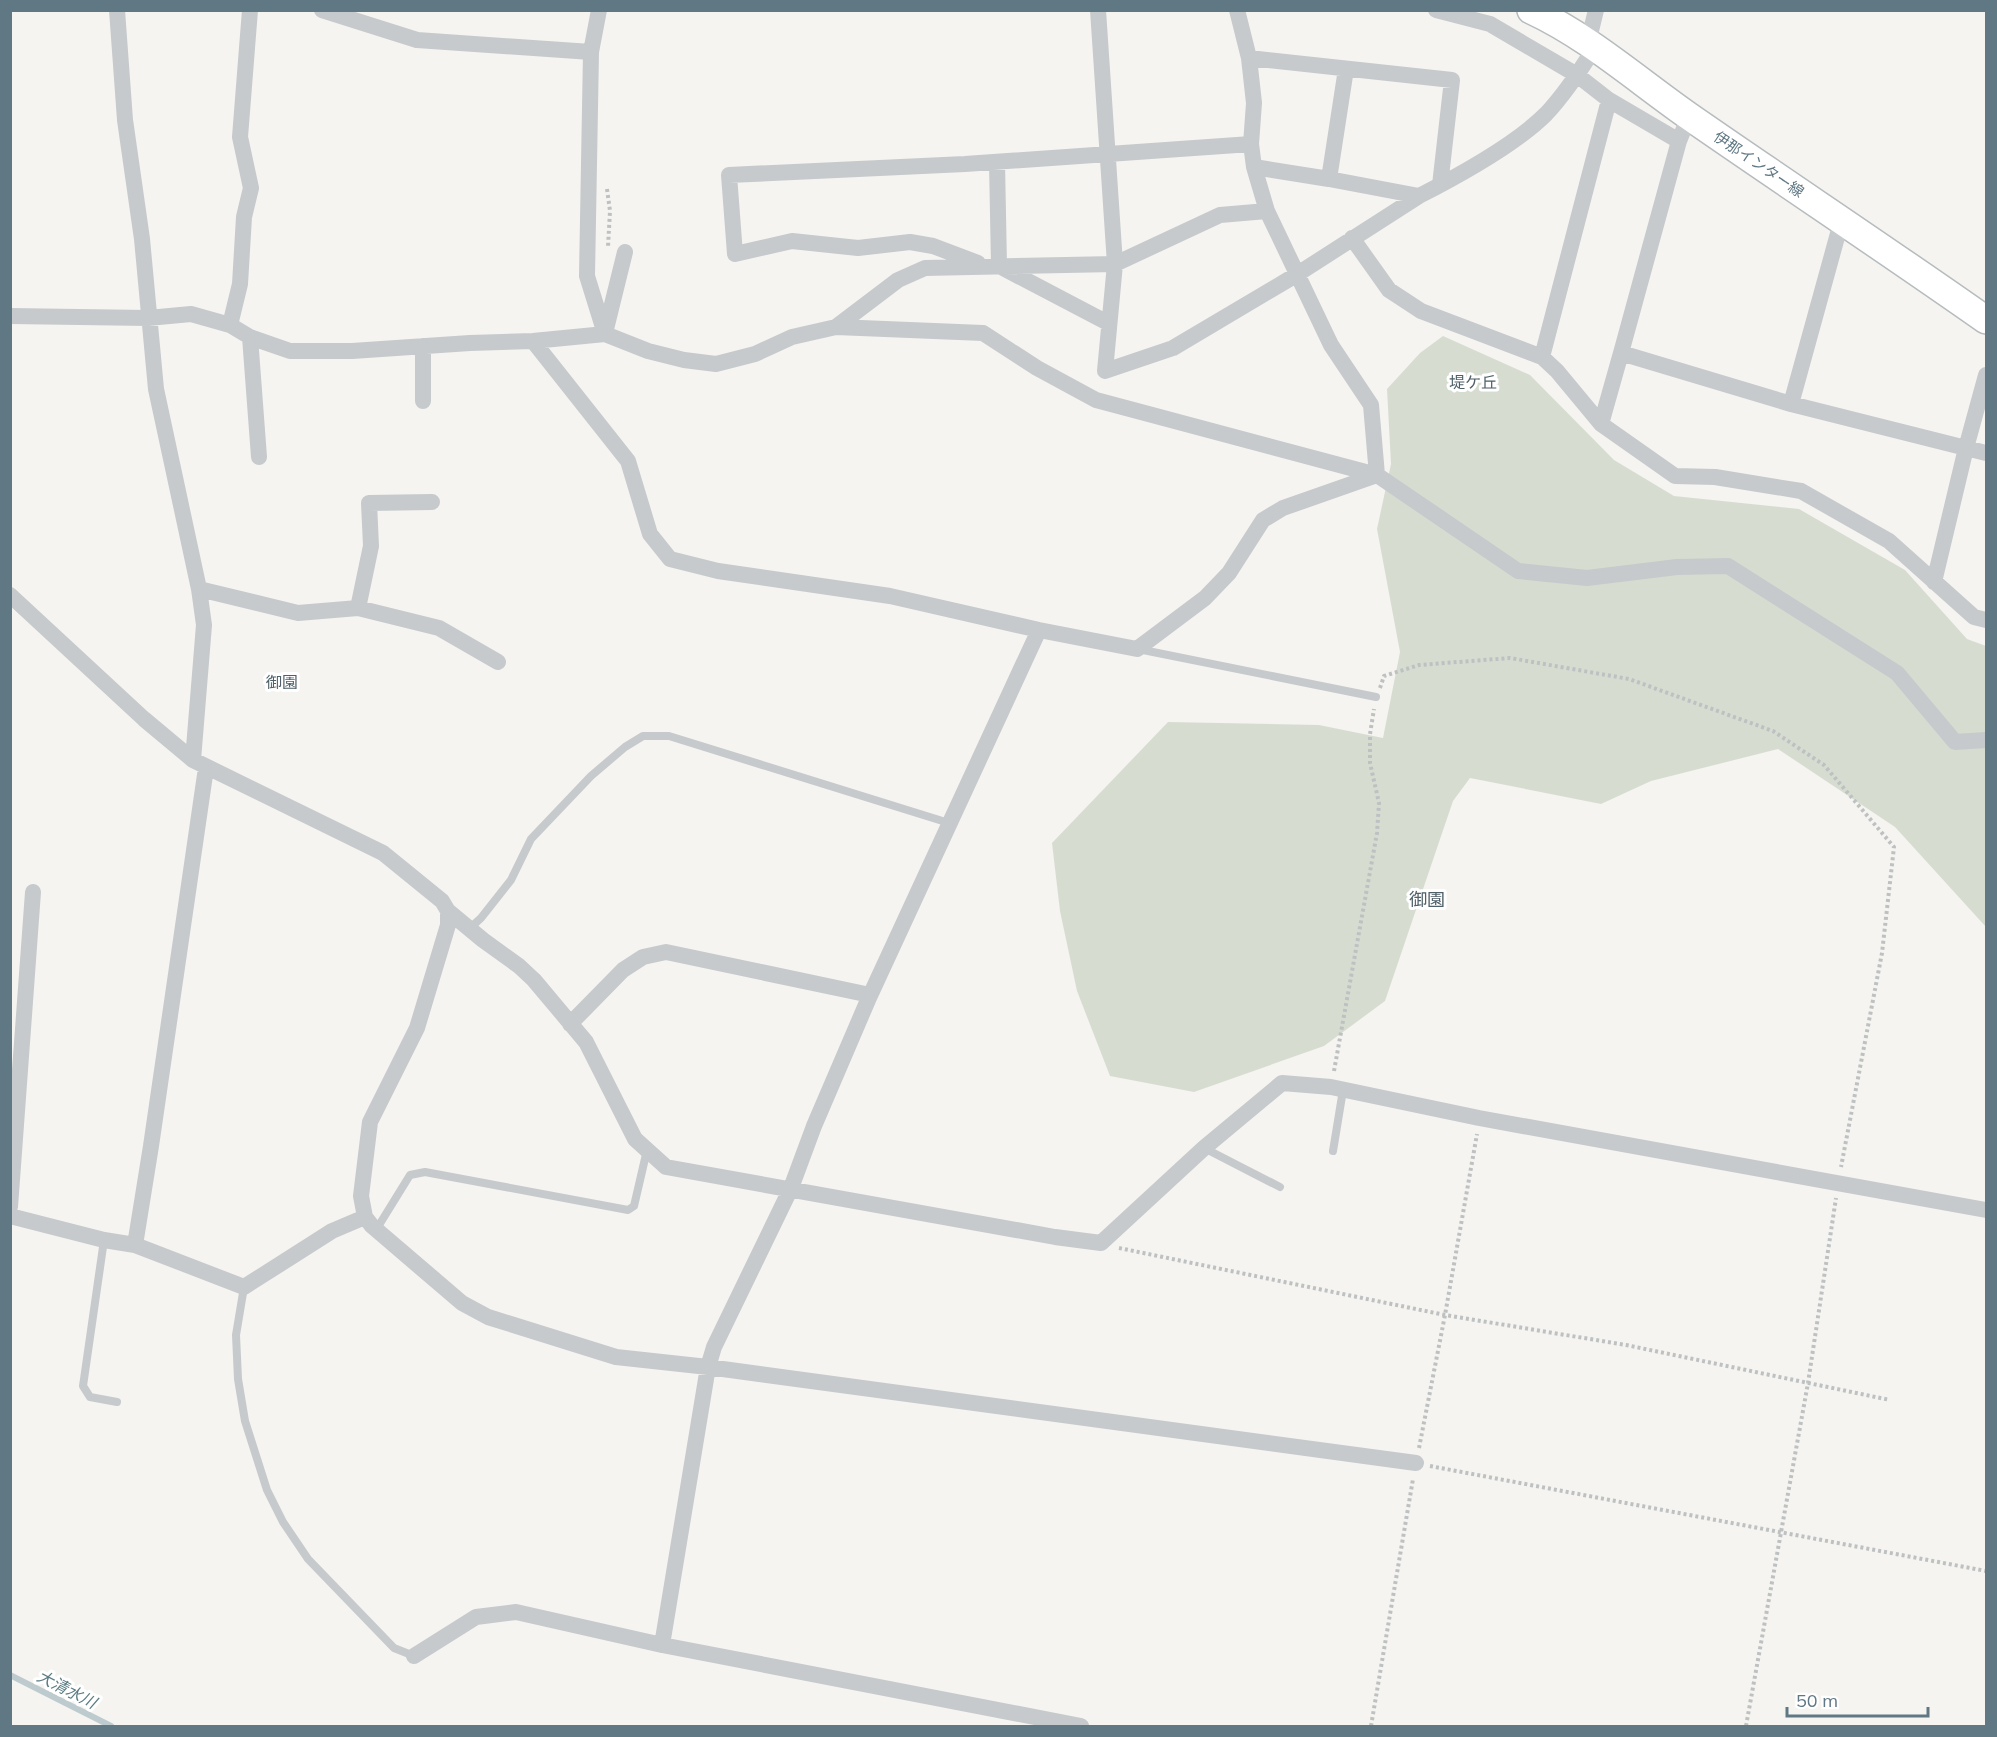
<svg xmlns="http://www.w3.org/2000/svg" width="1997" height="1737" font-family="Mulish,'Noto Sans JP',sans-serif">
  <style>
    .green { fill: #d6ddd0 }
    .lines { fill: none; stroke-linecap: round; stroke-linejoin: round }
    .stream { stroke: #bdcbcf; stroke-width: 6 }
    .primary-casing { stroke: #b6bbbe; stroke-width: 30 }
    .path { stroke: #bec1c2; stroke-width: 4; stroke-dasharray: 3 3; stroke-linecap: butt }
    .lane { stroke: #c6cacc; stroke-width: 8 }
    .street { stroke: #c6cacc; stroke-width: 16 }
    .primary { stroke: #fff; stroke-width: 27 }
    .labels { text-anchor: middle; dominant-baseline: central; stroke-width: 6; stroke-linejoin: round; paint-order: stroke }
    .street-label { font-size: 15px; fill: #607884; stroke: #fff }
    .neighbourhood-label { font-size: 16px; fill: #4f6068; stroke: #fff }
    .water-label { font-size: 16px; font-style: italic; fill: #5b7c82; stroke: #fff }
    .quarter-label { font-size: 18px; fill: #4f6068; stroke: #fff }
  </style>
  <rect width="100%" height="100%" fill="#f5f4f0"/>
  <path class="green" d="M1443 336 1530 375 1614 460 1674 496 1799 509 1905 570 1967 639 1986 646V927L1895 827 1778 749 1651 781 1601 804 1470 778 1453 801 1385 1001 1324 1046 1194 1092 1110 1076 1077 991 1060 911 1052 843 1168 722 1319 725 1383 738 1400 652 1377 529 1391 464 1387 389 1420 353Z"/>
  <g class="lines">
    <path class="stream" d="M10 1675 111 1726"/>
    <defs>
      <path id="primary" d="M1531 10C1589 37 1637 80 1690 117 1788 185 1888 251 1986 320"/>
    </defs>
    <use href="#primary" class="primary-casing"/>
    <path class="path" d="M607 189 610 211 608 247
      M1380 688 1384 676 1419 665 1510 658 1629 679 1773 731 1824 765 1894 847 1882 953 1841 1167
      M1334 1071 1377 833 1379 803 1370 763V734L1374 709
      M1119 1248 1445 1315 1626 1345 1890 1400
      M1419 1448 1445 1315 1477 1134
      M1430 1466 1986 1571
      M1371 1726 1413 1479
      M1746 1726 1808 1383 1836 1198"/>
    <path class="lane" d="M1138 649 1376 697
      M469 929 481 918 511 880 531 839 591 776 625 747 643 736H669L949 823
      M1204 1148 1280 1187
      M1333 1151 1343 1090
      M376 1230 410 1175 425 1172 628 1210 634 1206 647 1150
      M104 1240 83 1386 90 1397 117 1402
      M244 1287 236 1335 238 1379 245 1421 267 1490 283 1522 308 1559 394 1648 414 1656"/>
    <path class="street" d="M117 10 125 120 142 239 156 389 199 589 204 625 193 760
      M322 10 417 40 591 52
      M599 10 591 52 587 276 605 334
      M1098 10 1115 264 1220 215 1267 211
      M1237 10 1249 58 1254 103 1251 144 1254 167 1267 211 1331 345 1371 405 1377 475
      M1436 10 1490 24 1577 75 1609 100 1542 357
      M1588 43 1596 10
      M1249 58 1452 80 1440 185
      M1609 100 1679 141
      M997 162 999 266
      M1254 167 1329 179 1419 196
      M1329 179 1346 69
      M1842 219 1791 404 1966 448 1934 582
      M1352 238 1389 290 1421 311 1542 357 1557 371 1601 424 1675 476 1715 477 1801 491 1889 541 1974 617 1986 620
      M978 263 933 246 910 242 858 248 792 241 735 254 729 175 965 164 1251 144
      M1003 268 1108 323
      M10 316 148 318 191 314 230 325 250 337 290 351H352L470 343 533 341 605 334 648 351 684 360 716 364 755 354 792 337 836 327 983 333 1037 368 1096 400 1377 475 1518 571 1587 578 1677 567 1728 566 1897 673 1955 742 1986 740
      M230 325 240 284 244 217 251 188 240 137 250 10
      M836 327 898 280 925 268 1115 264 1105 371 1173 348 1296 275 1419 196C1458 176 1516 144 1546 114 1565 94 1580 71 1595 47
      M605 333 625 252
      M250 337 259 457
      M533 341 628 461 650 534 670 559 718 571 890 596 1039 630 1137 649 1205 598 1229 573 1263 520 1283 508 1377 475
      M423 346V401
      M1621 353 1679 141 1689 116
      M1986 375 1966 448 1986 453
      M1601 424 1621 353 1791 404
      M199 589 298 613 358 608 439 628 498 662
      M10 595 144 719 193 760 383 853 442 901 448 911 483 940 519 966 534 980 586 1042 635 1139 666 1167 1055 1237 1101 1243 1204 1148 1282 1083 1331 1087 1479 1118 1986 1210
      M358 608 371 546 369 503 432 502
      M448 911V925L417 1028 370 1122 361 1196 365 1217 372 1226 462 1303 488 1317 616 1357 708 1367 1416 1463
      M570 1024 623 970 643 957 666 952 870 995
      M10 1207 33 892
      M10 1216 104 1240 135 1245 244 1287 332 1231 365 1217
      M135 1245 151 1146 206 768
      M662 1645 708 1367 714 1347 791 1188 814 1126 868 1000 1039 630
      M414 1656 476 1617 516 1612 662 1645 1081 1726"/>
    <use href="#primary" class="primary"/>
  </g>
  <g class="labels">
    <g class="street-label">
      <text transform="translate(1759 164) rotate(34)">伊那インター線</text>
    </g>
    <g class="neighbourhood-label">
      <text x="1473" y="382">堤ケ丘</text>
      <text x="282" y="682">御園</text>
    </g>
    <g class="water-label">
      <text transform="translate(67 1689) rotate(27)">大清水川</text>
    </g>
    <g class="quarter-label">
      <text x="1427" y="899">御園</text>
    </g>
  </g>
  <rect width="1997" height="1737" fill="none" stroke="#607884" stroke-width="24"/>
  <path d="M1787 1707v9h141v-9" fill="none" stroke="#607884" stroke-width="3"/>
  <text x="1796" y="1707" font-size="18" fill="#607884" stroke="#ffffff" stroke-width="4.5" paint-order="stroke">50 m</text>
</svg>
